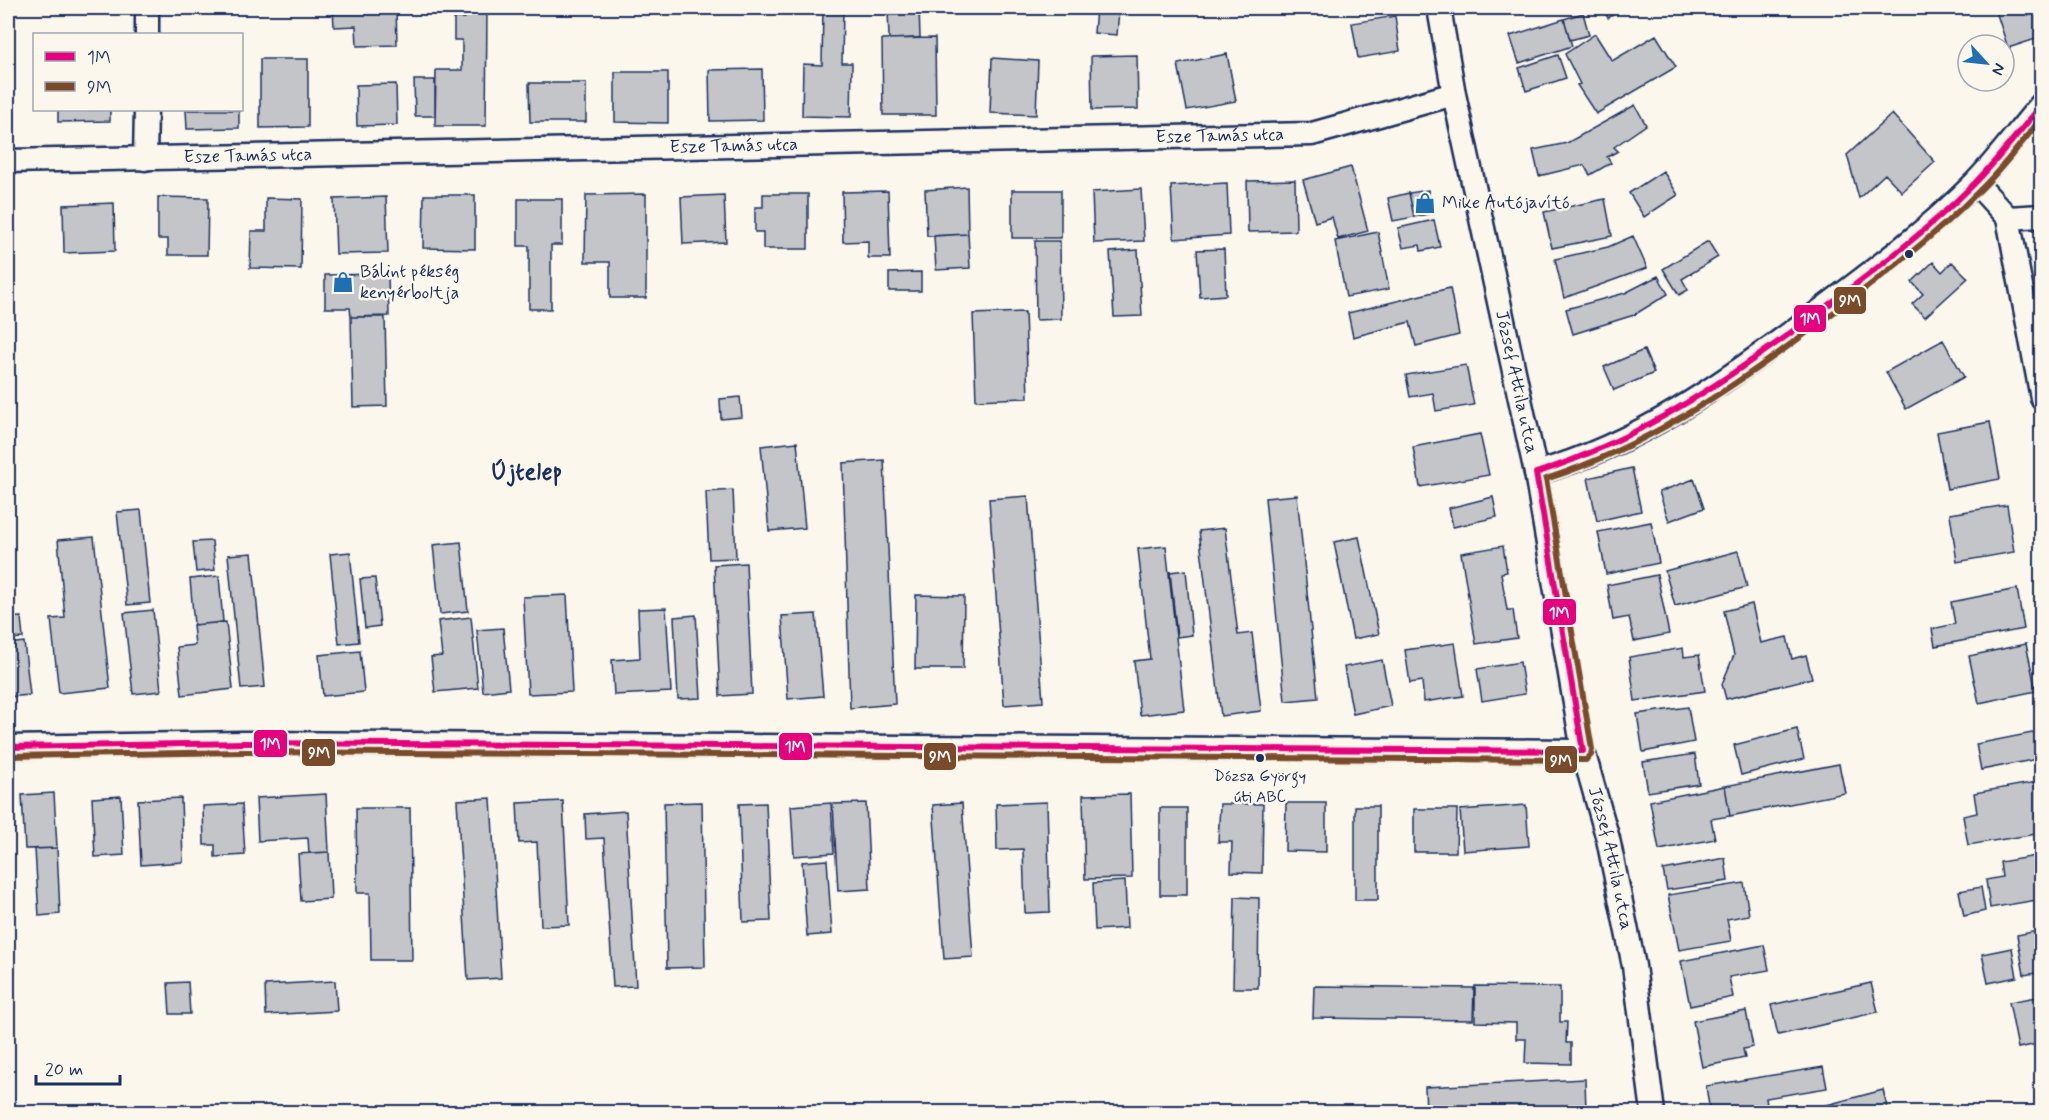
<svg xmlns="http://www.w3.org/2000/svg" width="2049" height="1120" font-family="Mynerve,sans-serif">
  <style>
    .building { fill: #c3c5c9; stroke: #1b2f5e; stroke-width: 1.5 }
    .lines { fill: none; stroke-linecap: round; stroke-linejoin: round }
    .street-casing { stroke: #1b2f5e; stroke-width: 27 }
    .street { stroke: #fbf7ec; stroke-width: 22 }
    .bus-1-casing { stroke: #fbf7ec; stroke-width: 10 }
    .bus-2-casing { stroke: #fbf7ec; stroke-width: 10 }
    .bus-1 { stroke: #e5007d; stroke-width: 6 }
    .bus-2 { stroke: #7a4b2a; stroke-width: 6 }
    .bus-dot { fill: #1b2f5e; stroke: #fbf7ec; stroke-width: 2 }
    .labels { text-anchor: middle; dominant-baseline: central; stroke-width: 5; stroke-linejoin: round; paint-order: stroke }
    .bus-label { font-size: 16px; fill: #1b2f5e; stroke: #fbf7ec }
    .street-label { font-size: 18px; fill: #1b2f5e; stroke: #fbf7ec }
    .poi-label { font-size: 18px; fill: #1b2f5e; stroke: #fbf7ec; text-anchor: start }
    .district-label { font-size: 24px; font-weight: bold; fill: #1b2f5e; stroke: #fbf7ec }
    .line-badge { stroke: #fbf7ec; stroke-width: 2 }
    .badge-label { font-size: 16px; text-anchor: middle; font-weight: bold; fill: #fff }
  </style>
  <rect width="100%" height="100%" fill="#fbf7ec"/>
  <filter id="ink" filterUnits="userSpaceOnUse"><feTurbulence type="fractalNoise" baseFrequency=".0167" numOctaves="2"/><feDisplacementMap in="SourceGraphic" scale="12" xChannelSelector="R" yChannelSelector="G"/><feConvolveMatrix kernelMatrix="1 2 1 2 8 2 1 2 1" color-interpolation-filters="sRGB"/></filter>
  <g filter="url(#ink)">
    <path class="building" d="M333 8H396L397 45 357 46 356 26 334 27Z
      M465 8H487L486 126H435L436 70H462V40H454V18H465Z
      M823 8H843L842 63H852L851 117 802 116 803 64 822 65Z
      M888 8H919L920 38 889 39Z
      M1096 8 1119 10 1117 35 1094 33Z
      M1602 8H1624L1608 18Z
      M1995 8H2037L2042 22V37L2008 48Z
      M1583 13 1589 35 1570 40 1564 19Z
      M1395 16 1400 51 1358 58 1352 23Z
      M1564 19 1572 46 1519 63 1510 36Z
      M1595 34 1612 61 1656 35 1676 67 1596 114 1577 85 1580 84 1565 54Z
      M935 38 936 115H883L882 39Z
      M1227 54 1236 101 1187 110 1178 64Z
      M1137 55 1138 109 1092 110 1091 56Z
      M1558 55 1566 78 1526 91 1519 68Z
      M992 58 1038 61 1036 115 990 113Z
      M260 59H308V127L260 128Z
      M762 69 763 120 710 121 709 70Z
      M615 72H668V123L615 122Z
      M414 80H435V116H415Z
      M529 83H586V122H530Z
      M396 84 397 125 357 126 356 85Z
      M1635 105 1646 125 1614 147 1618 151 1607 157 1611 163 1590 175 1584 165 1539 176 1533 150 1567 143Z
      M58 110H110V121L58 122Z
      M186 110H239V128L187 129Z
      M1892 114 1935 162 1902 192 1885 174 1859 198 1847 155Z
      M1351 167 1368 231 1338 239 1332 217 1315 222 1303 180Z
      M1663 171 1678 195 1644 217 1629 193Z
      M1295 180 1296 231 1248 232 1247 181Z
      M1227 183 1229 235 1174 239 1171 186Z
      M967 187 968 234 927 236 925 190Z
      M1141 189 1144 241 1094 243 1092 192Z
      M1012 190H1061V238H1012Z
      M1428 190 1432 213 1414 217 1409 193Z
      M888 191 890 258H868V241L843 242 842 192Z
      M1409 193 1414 217 1393 221 1388 198Z
      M646 194V298H610V262H585L586 195Z
      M763 194H808V249H763V232H755V207H763Z
      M424 195H475V249L423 248Z
      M724 195 726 242 683 244 681 197Z
      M158 197 208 198 207 255H168V239H158Z
      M386 197 388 253 336 254 334 199Z
      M266 198 302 199 301 269 250 268 251 231H266Z
      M518 199H562V245H551V309H529V246H518Z
      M1605 199 1612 236 1552 248 1544 212Z
      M114 203 115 251 64 253 63 205Z
      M1434 220 1440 247 1421 251 1420 245 1403 248 1398 228Z
      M1378 232 1389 289 1346 297 1335 241Z
      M968 234 970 268 936 270 934 236Z
      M1633 236 1647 268 1564 298 1555 259 1608 247Z
      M1035 241H1060L1061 319 1036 320Z
      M1708 241 1718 257 1682 279 1688 290 1679 295 1663 269Z
      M1224 249 1226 295 1200 297 1197 250Z
      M1138 250 1142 316 1114 317 1110 252Z
      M1933 262 1942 272 1952 262 1968 278 1925 317 1912 304 1923 294 1912 282Z
      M921 272V291H889V273Z
      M388 274 389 316 351 317 350 308H325V275Z
      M1658 276 1668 294 1634 315 1573 334 1566 309 1625 293Z
      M1450 288 1459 335 1416 346 1410 322 1353 337 1348 313Z
      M1025 312 1028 398 976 400 973 314Z
      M351 317H385L387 406 353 407Z
      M1943 340 1964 377 1906 409 1886 372Z
      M1644 350 1654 373 1614 390 1604 367Z
      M1466 365 1474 405 1436 411 1433 393 1410 397 1406 375Z
      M740 397 742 417 721 419 720 399Z
      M1990 422 2000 479 1947 489 1937 432Z
      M1480 434 1489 475 1420 487 1413 447Z
      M797 442 805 528 769 531 761 446Z
      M884 460 895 704 850 708 843 463Z
      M1632 468 1641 511 1597 521 1588 478Z
      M1694 479 1704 508 1669 521 1659 492Z
      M733 490 736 558 709 559 706 492Z
      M1297 495 1318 698 1285 701 1265 498Z
      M1028 496 1043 702 1004 705 989 499Z
      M1493 497 1497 517 1453 527 1449 508Z
      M2007 505 2014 552 1957 562 1950 514Z
      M141 510 150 603 127 605 117 512Z
      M1651 522 1659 563 1606 574 1598 532Z
      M1225 528 1238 635 1252 633 1261 711 1221 716 1199 531Z
      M94 537 110 688 59 693 51 619 65 618 58 540Z
      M1359 537 1379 634 1353 639 1334 542Z
      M212 541 215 570 196 572 193 542Z
      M461 542 468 611 440 614 433 545Z
      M1166 546 1184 710 1140 715 1134 661 1150 659 1138 549Z
      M1503 546 1507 572 1501 573 1507 610H1513L1517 638 1476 644 1461 553Z
      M1738 551 1747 587 1675 606 1665 571Z
      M350 552 359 642 339 644 330 554Z
      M252 553 265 687 241 689 228 555Z
      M746 563 752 694 720 696 714 565Z
      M1186 570 1192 635 1177 637 1170 572Z
      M1657 575 1669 634 1634 641 1629 617 1613 620 1607 585Z
      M219 576 223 622 194 625 190 579Z
      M375 578 380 626 365 628 360 579Z
      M2017 589 2024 629 1935 646 1932 629 1955 624 1951 602Z
      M567 595 572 692 528 694 523 597Z
      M916 595 964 596 963 669H915Z
      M1752 604 1761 643 1787 637 1792 659 1806 655 1812 678 1726 699 1722 684 1734 655 1724 611Z
      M666 608 671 692 614 695 612 660 640 658 638 609Z
      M153 610 161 691 133 694 124 613Z
      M816 614 823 696 788 699 782 616Z
      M696 615 701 698 678 699 674 617Z
      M21 617 23 638 8 639V618Z
      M471 617 478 688 435 692 431 657 442 656 438 621Z
      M226 622 233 689 182 695 177 647 195 645 193 625Z
      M503 628 509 689 483 692 477 630Z
      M24 642 30 695 8 697V644Z
      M1455 643 1463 696 1424 702 1422 681 1410 683 1405 650Z
      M2026 644 2036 691 1979 703 1969 656Z
      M1683 648 1684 657 1699 655 1705 691 1635 701 1629 657Z
      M360 651 364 692 323 696 319 655Z
      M1382 660 1391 706 1353 714 1344 667Z
      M1520 662 1525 694 1482 701 1477 669Z
      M1688 707 1694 742 1643 752 1637 714Z
      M1797 729 1804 759 1741 775 1734 745Z
      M2042 731V758L1981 770 1976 744Z
      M1695 754 1699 784 1648 792 1643 762Z
      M1839 764 1845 793 1730 816 1725 786Z
      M2042 781V833L1968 845 1963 816 1977 813 1974 793Z
      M1725 786 1730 816 1711 819 1715 839 1659 850 1650 801Z
      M54 793 57 848 25 849 22 795Z
      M326 794 329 852 309 853 308 838 258 841 256 798Z
      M1130 794 1132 878 1085 879 1083 795Z
      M121 796 124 855 95 857 92 798Z
      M181 798 183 862 141 865 138 800Z
      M491 798 501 978 468 980 457 800Z
      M563 801 569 925 541 926 537 842 519 843 517 803Z
      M702 802 705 967 667 968 664 803Z
      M1047 802 1050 912 1025 913 1023 849 997 850 996 804Z
      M766 803 771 921 743 922 739 804Z
      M831 803 834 853 794 856 791 806Z
      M866 803 870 889 838 891 833 804Z
      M962 803 973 957 944 959 933 805Z
      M1286 803H1326V852L1285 851Z
      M242 804 245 855 215 857V845H204L203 806Z
      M1220 804H1263L1262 873 1231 872 1232 842H1218Z
      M1526 805 1529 846 1463 851 1460 810Z
      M1355 806H1378V900H1355Z
      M356 808H410L412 960H371L370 893H357Z
      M1160 808H1187V895H1160Z
      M1414 809H1457L1456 852H1414Z
      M626 811 636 986 613 987 604 838 586 839 585 814Z
      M57 848 60 914 39 916 35 849Z
      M329 852 331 899 301 901 298 854Z
      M2042 855V899L1990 908 1986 880 2002 877 2000 862Z
      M1725 858 1728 881 1667 890 1663 870Z
      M827 860 832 934 807 936 802 862Z
      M1125 881 1127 928 1095 930 1093 883Z
      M1744 883 1749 915 1727 919 1731 941 1679 950 1668 895Z
      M1981 887 1985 911 1964 916 1959 891Z
      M1235 897 1259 898 1258 988H1233Z
      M2042 930V972L2024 975 2017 935Z
      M1764 945 1769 970 1729 977 1733 997 1690 1006 1681 961Z
      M2012 948 2017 977 1988 983 1982 954Z
      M335 981 337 1011 266 1015 265 985Z
      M188 982 190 1014H170L168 983Z
      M1871 983 1878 1012 1778 1035 1771 1005Z
      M1314 986 1474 988 1473 1020 1313 1018Z
      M1475 986 1560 987V1022H1567L1566 1043H1571V1064L1525 1063 1526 1039H1516V1023L1475 1022Z
      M2042 996V1043L2018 1048 2009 1002Z
      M1746 1011 1753 1047 1743 1049 1745 1058 1702 1067 1693 1021Z
      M1823 1067 1827 1088 1766 1098 1768 1112H1710L1706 1086Z
      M1585 1079 1586 1112H1528V1109L1426 1112 1425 1087Z
      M1883 1090 1888 1111 1809 1112 1808 1110Z"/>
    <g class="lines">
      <defs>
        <g id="street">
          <path id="s1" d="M1439 8 1454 94 1536 473 1583 751 1608 839 1634 966 1653 1112"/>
          <path d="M147 34V8"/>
          <path d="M145 159 146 110"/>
          <path id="s2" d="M8 161 1312 134 1454 94"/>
          <path d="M1976 183 2008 218 2042 398"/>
          <path d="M2008 218 2042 216"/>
          <path d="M1536 473C1640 444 1727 381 1812 317 1868 275 1924 234 1974 184 1998 160 2019 130 2042 104"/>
          <path d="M8 747 243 743 1583 751"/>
        </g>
      </defs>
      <use href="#street" class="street-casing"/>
      <use href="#street" class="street"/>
      <defs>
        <path id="bus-1" d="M1536 473C1644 438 1733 376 1823 309 1875 270 1927 231 1974 184 1998 160 2019 131 2042 105
          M1536 473 1583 751
          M8 747 243 743 1583 751"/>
        <path id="bus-2" d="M8 756 243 752 1586 760 1591 755 1592 749 1546 479C1645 447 1728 391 1810 330 1869 286 1928 243 1979 191 2002 169 2021 143 2042 118"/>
      </defs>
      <use href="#bus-1" class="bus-1-casing"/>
      <use href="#bus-2" class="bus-2-casing"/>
      <use href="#bus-1" class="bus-1"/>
      <use href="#bus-2" class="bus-2"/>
    </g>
  </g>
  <defs>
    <symbol id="shop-bare" viewBox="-9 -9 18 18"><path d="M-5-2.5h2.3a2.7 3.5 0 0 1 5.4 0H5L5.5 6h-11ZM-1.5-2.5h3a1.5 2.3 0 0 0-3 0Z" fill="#1f6fb2" stroke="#fbf7ec" stroke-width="2.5" paint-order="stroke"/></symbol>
  </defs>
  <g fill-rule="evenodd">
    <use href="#shop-bare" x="1410" y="188" width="30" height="30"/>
    <use href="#shop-bare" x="328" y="267" width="30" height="30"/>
  </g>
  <g class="bus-dot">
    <circle cx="1909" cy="254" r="5"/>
    <circle cx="1260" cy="758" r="5"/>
  </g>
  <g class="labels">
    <g class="bus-label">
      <text x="1260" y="776">Dózsa György<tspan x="1260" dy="21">úti ABC</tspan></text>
    </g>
    <g class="street-label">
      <text stroke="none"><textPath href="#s2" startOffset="1212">Esze Tamás utca</textPath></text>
      <text stroke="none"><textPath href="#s2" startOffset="726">Esze Tamás utca</textPath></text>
      <text stroke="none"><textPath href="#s2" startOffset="240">Esze Tamás utca</textPath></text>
      <text stroke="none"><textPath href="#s1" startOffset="382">József Attila utca</textPath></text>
      <text stroke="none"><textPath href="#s1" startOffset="868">József Attila utca</textPath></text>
    </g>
    <g class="poi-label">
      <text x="1442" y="203">Mike Autójavító</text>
      <text x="360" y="272">Bálint pékség<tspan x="360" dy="21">kenyérboltja</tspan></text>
    </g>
    <g class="district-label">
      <text x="526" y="472">Újtelep</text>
    </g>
  </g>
  <g class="line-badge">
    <rect x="1833" y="286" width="34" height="29" rx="6" fill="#7a4b2a"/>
    <rect x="1793" y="304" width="34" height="29" rx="6" fill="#e5007d"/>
    <rect x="1542" y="598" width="35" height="28" rx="6" fill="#e5007d"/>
    <rect x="253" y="729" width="35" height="29" rx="6" fill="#e5007d"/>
    <rect x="778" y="732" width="35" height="29" rx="6" fill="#e5007d"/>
    <rect x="301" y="738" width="35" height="29" rx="6" fill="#7a4b2a"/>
    <rect x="923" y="742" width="34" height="29" rx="6" fill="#7a4b2a"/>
    <rect x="1544" y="745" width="34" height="29" rx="6" fill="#7a4b2a"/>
  </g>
  <g class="badge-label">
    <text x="1850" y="306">9M</text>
    <text x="1810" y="324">1M</text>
    <text x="1559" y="618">1M</text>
    <text x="270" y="749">1M</text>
    <text x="795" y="752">1M</text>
    <text x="319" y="758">9M</text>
    <text x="940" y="762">9M</text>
    <text x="1561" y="766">9M</text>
  </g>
  <rect width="2049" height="1120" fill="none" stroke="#fbf7ec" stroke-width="30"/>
  <rect x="15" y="15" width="2019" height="1090" fill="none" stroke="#1b2f5e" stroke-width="2" filter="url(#ink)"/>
  <rect x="33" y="33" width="210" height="78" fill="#fbf7ec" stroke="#a1a7b3" stroke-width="1.5"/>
  <rect x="45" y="52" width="30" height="9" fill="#e5007d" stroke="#a1a7b3" stroke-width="1.5"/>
  <text x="87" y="63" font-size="18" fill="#1b2f5e">1M</text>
  <rect x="45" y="82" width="30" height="9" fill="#7a4b2a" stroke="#a1a7b3" stroke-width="1.5"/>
  <text x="87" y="93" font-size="18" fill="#1b2f5e">9M</text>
  <g transform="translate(1986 63) rotate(117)"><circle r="28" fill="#fbf7ec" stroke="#a1a7b3" stroke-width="1.5"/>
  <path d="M0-4.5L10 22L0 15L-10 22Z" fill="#1f6fb2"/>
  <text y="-9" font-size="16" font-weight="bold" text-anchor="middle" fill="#1b2f5e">N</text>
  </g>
  <path d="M36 1075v9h84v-9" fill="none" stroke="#1b2f5e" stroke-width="3"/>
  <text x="45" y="1075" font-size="18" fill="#1b2f5e" stroke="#fbf7ec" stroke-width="4.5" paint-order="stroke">20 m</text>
</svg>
